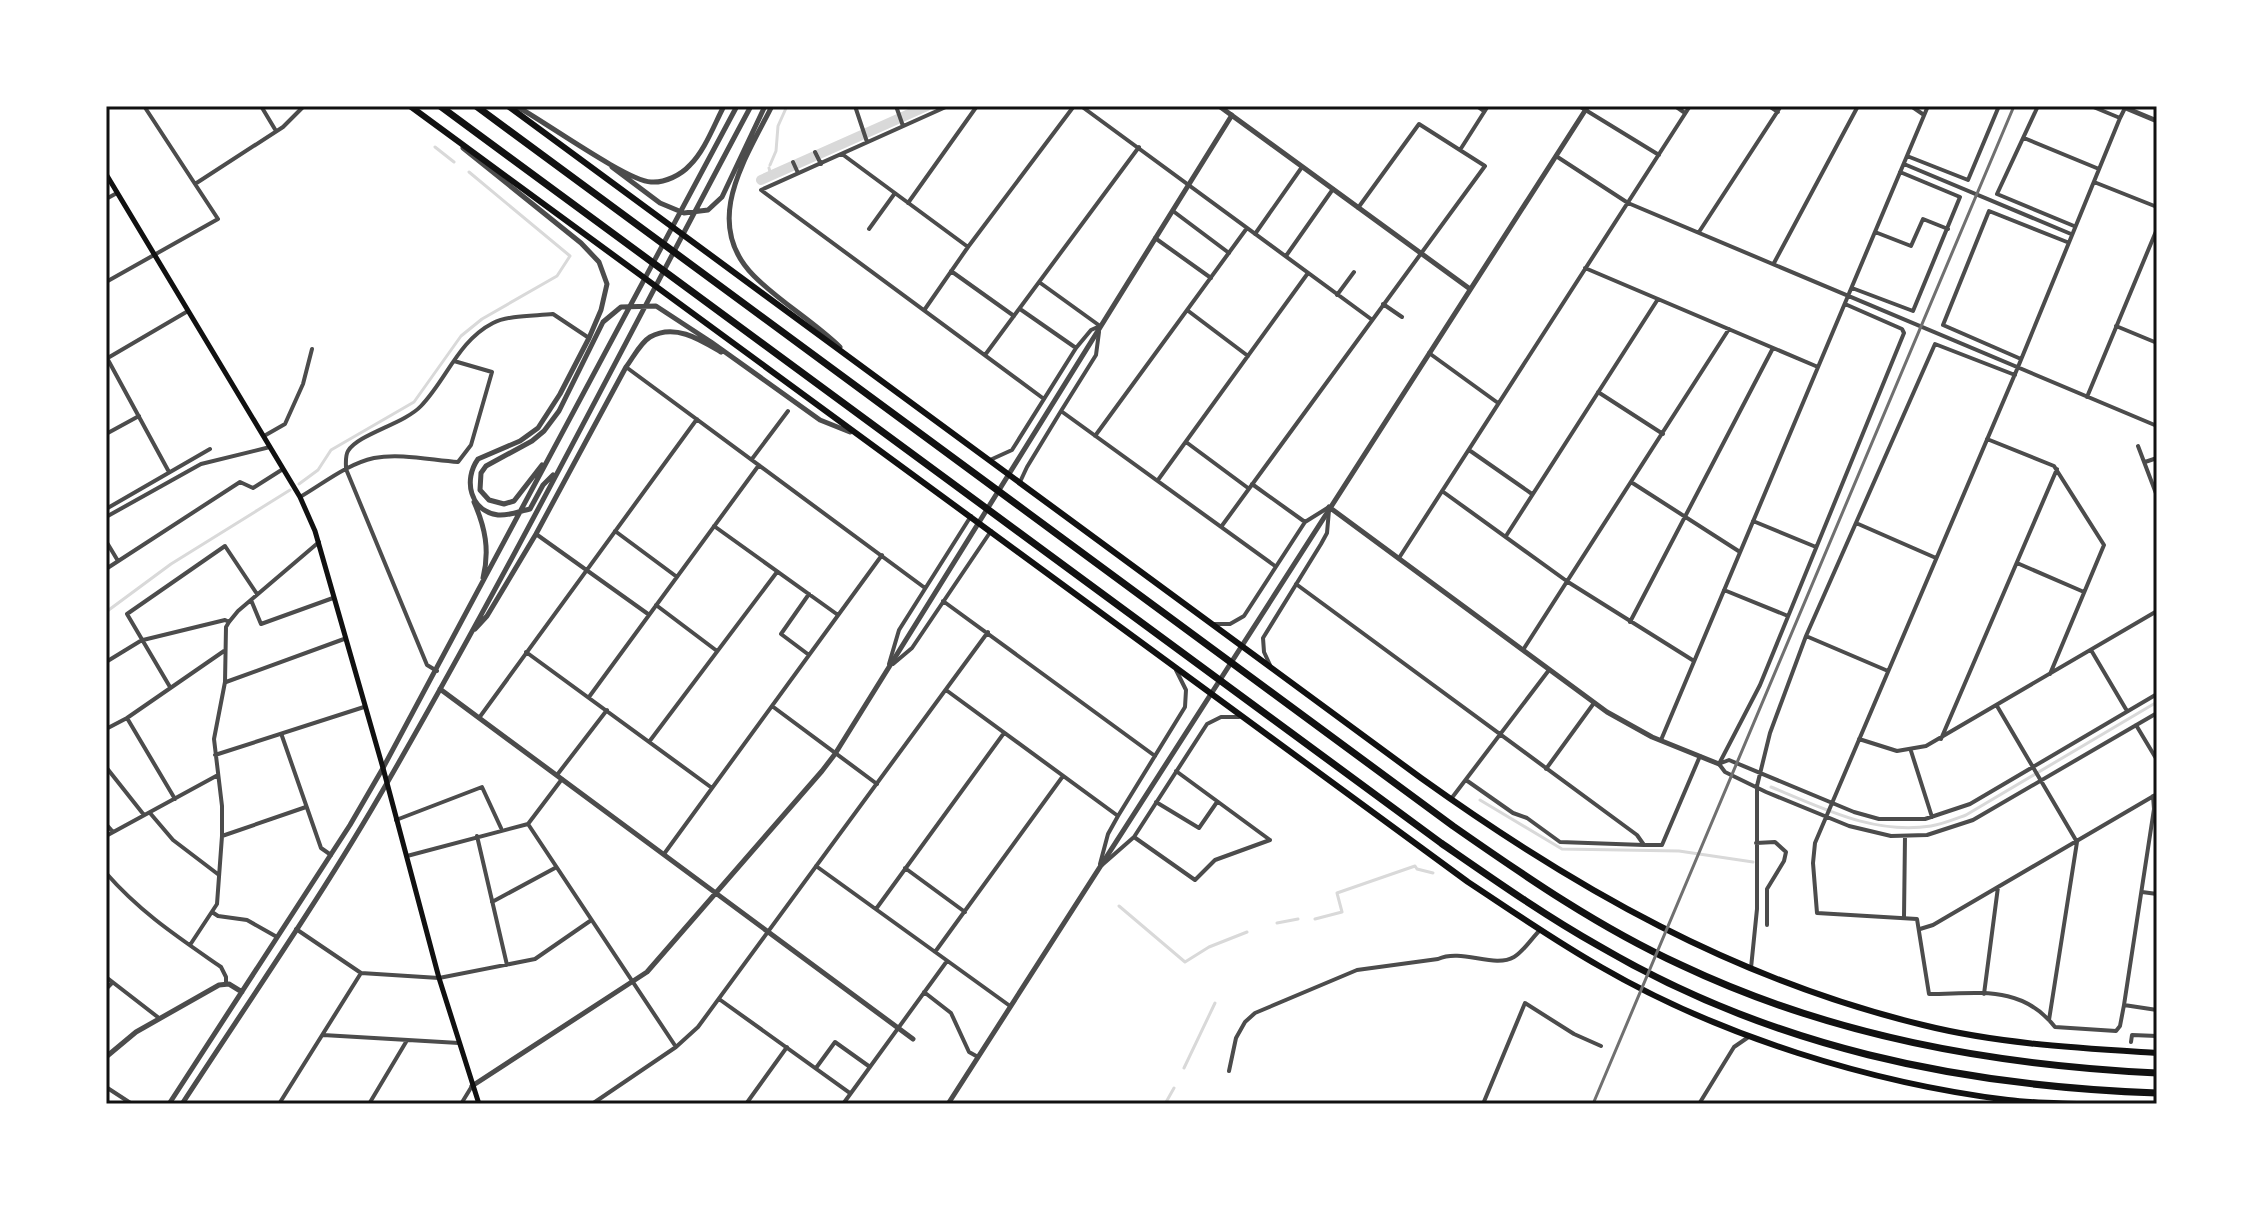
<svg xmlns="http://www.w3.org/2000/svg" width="2263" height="1210" font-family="Manrope,sans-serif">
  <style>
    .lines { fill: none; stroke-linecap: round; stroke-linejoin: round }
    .stream { stroke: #d9d9d9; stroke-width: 3 }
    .canal { stroke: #d9d9d9; stroke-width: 10 }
    .minor { stroke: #4c4c4c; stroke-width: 4 }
    .tertiary { stroke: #4c4c4c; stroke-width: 5 }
    .secondary { stroke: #111; stroke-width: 5 }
    .trunk { stroke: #111; stroke-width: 6 }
    .motorway { stroke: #111; stroke-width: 7 }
    .rail { stroke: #707070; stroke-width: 3 }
    .neatline { fill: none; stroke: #111; stroke-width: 3 }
  </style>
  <rect width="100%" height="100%" fill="#fff"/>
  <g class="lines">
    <path class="stream" d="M435 147 454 162
      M770 165 776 151 778 126 787 106
      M769 168 771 176
      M299 484 318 470 331 450 414 402 461 336 482 319 557 276 570 256 469 172
      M106 612 171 564 290 490
      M1771 787C1823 808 1873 835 1931 826 1943 824 1955 819 1966 815L2157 702
      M1480 800 1562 849 1679 851 1753 862
      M1119 906 1185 962 1209 947 1247 932
      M1315 919 1342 912 1337 893 1415 866 1417 869 1433 873
      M1277 923 1298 919
      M1184 1068 1215 1003
      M1165 1104 1174 1088"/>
    <path class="canal" d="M761 180 927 106"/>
    <path class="minor" d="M144 106 195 184
      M261 106 276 131
      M855 106 867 142
      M896 106 903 126
      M948 106 761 190 1044 399
      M1081 106 1371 319
      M1477 106 1484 111
      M1579 106 1659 155
      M1675 106 1685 113
      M1769 106 1778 112
      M1911 106 1924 115
      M2038 106 1997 194 2074 226
      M2091 106 2120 118 2126 106
      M2120 118 2018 367 1815 843 1813 863 1817 913 1917 919 1929 994C1978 994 2021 984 2055 1027L2116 1031 2120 1026 2124 1005 2154 809 2153 796
      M2024 138 2099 169
      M1460 150 1488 106
      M815 152 821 164
      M842 154 968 247
      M1556 156 1628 203 2157 426
      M1907 156 1968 180 1999 106
      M793 162 798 173
      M1904 164 2071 234
      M2094 182 2157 207
      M106 199 117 193
      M908 203 977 106
      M1173 211 1229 253
      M869 229 895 193
      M1699 232 1781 106
      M1875 232 1911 246 1923 219 1948 229
      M1255 234 1302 167
      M1155 238 1211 278
      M1286 256 1333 189
      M1774 263 1858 106
      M1585 268 1818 367
      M951 271 1014 316
      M106 282 218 219 195 184 283 127 304 106
      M1039 282 1100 326
      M1852 288 1913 311 1960 197 1900 172
      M1337 295 1354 272
      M1383 304 1402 317
      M925 309 968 247 1074 106
      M1020 309 1076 348
      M1187 310 1248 356
      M2116 326 2157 343
      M1099 332 1096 355 1061 411 1275 566
      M1429 353 1498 403
      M985 355 1139 147
      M107 358 169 472
      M106 359 188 311
      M2021 359 1943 325 1989 211 2067 242
      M626 367 925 588
      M1598 392 1663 434
      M2087 397 2157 229
      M106 434 139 416
      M264 436 285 424 303 384 312 349
      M1095 436 1247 228
      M1987 439 2054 466 2104 545 2050 674
      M1186 442 1248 488
      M2138 446 2157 496
      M1469 450 1532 494
      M752 459 788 411
      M990 460 1012 450 1076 348 1091 330 1100 326
      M2145 462 2157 458
      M1158 480 1308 273
      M1020 482 1027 467 1061 411
      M1631 482 1740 552
      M1252 484 1305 522
      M1442 491 1568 582 1694 661
      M300 497C324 483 347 464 374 458 400 453 431 460 458 462L471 445 492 372 454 361
      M106 509 210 449
      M106 517 201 464 270 447
      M1753 521 1816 547
      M1856 523 1936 558
      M714 526 838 615
      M1221 527 1485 166 1419 124 1358 208
      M615 531 677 577
      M536 534 648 614
      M1506 536 1658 299
      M106 541 118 561
      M1399 558 1690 106
      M2017 563 2084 592
      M106 569 240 482 253 488 283 469
      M1296 584 1637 835 1644 845H1662L1700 756
      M1724 590 1788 616
      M251 600 261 624 333 598
      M943 601 1155 756
      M656 605 717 651
      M1630 622 1773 348
      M1212 624H1230L1244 616 1305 522 1329 507
      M1806 636 1888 671
      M143 640 225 620 229 622 238 611 319 542
      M1523 650 1729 329
      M2091 650 2127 711
      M526 652 712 788
      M809 655 781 634 809 594
      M106 662 142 640
      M889 664 899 630 971 516
      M893 664 912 648 991 531
      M1270 665 1264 652 1263 638 1321 544 1327 533 1329 510
      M437 671 427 665 346 469C346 463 345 456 348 451 358 434 404 424 421 406 447 379 458 341 493 323 509 315 535 316 553 314L589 338
      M226 682 344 639
      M170 687 127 614 225 546 257 594
      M946 690 1118 816
      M589 697 759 465
      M772 706 877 784
      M1997 706 2077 842 2049 1020
      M127 718 175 799
      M479 718 697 419
      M2136 725 2157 760
      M106 729 127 718 224 651
      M282 736 321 848 331 855
      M1859 739 1897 751 1926 746 2157 611
      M1941 739 2057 469
      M1661 740 1928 106
      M649 742 777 572
      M1911 751 1932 817
      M215 755 364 707
      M1721 763 1729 760 1854 812 1879 819H1925L1970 804 2157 694
      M1719 764 1760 685 1904 333 1902 329 1845 304
      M1719 764 1725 772 1766 792 1849 826 1891 836 1927 835 1973 820 2157 713
      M106 767 144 815
      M1546 769 1594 703
      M1176 771 1270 840
      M557 775 607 710
      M1466 780 1513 813 1527 818 1560 842 1644 845
      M1451 799 1549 670
      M1156 802 1199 828 1217 802
      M150 813 173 840 219 875
      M396 820 482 787 501 828
      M106 824 113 832
      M528 824 676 1047
      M106 836 218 775
      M222 836 306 807
      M477 836 507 965
      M1134 837 1195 880 1215 860 1270 840
      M1756 843 1775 842 1786 852 1784 861 1767 889V925
      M664 854 882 555
      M407 856 528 824 562 779
      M1100 864 1108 834 1118 816 1185 707 1186 690 1176 670
      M1102 865 1134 837 1207 724 1221 717H1239
      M816 866 1010 1006
      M905 868 965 912
      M106 873C141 913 178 937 221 967L226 977V984
      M2142 892 2157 894
      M492 902 555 868
      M876 909 1004 733
      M212 912 218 916 247 920 277 937
      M1904 917 1905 836
      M296 929 361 973 439 978 535 959 590 921
      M1920 929 1933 925 2157 794
      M190 945 217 904 222 836V806L214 739 225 682 226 627 229 622
      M935 952 1063 776
      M1751 968 1757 909V786L1770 733 1806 636 1935 344 2015 375
      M106 977 159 1018
      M106 989 112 983
      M924 992 951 1013 969 1052 978 1057
      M1984 994 1998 887
      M719 999 850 1093
      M2124 1005 2157 1010
      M323 1035 459 1043
      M2131 1042 2132 1035 2157 1036
      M816 1068 835 1042 870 1067
      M1229 1071 1236 1038 1245 1022 1255 1013 1357 970 1438 959C1462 948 1494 969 1514 957 1523 952 1532 938 1540 930
      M106 1087 132 1104
      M279 1104 361 973
      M369 1104 406 1042
      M461 1104 472 1086
      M592 1104 676 1047 698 1027 988 632
      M746 1104 787 1047
      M843 1104 947 961
      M1483 1104 1525 1003 1574 1034 1601 1046
      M1699 1104 1734 1047 1750 1036"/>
    <path class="tertiary" d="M516 106C544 121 627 181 651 182 665 183 681 175 690 165 705 150 714 125 724 106
      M772 106C745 160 701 223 754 276 780 302 813 321 840 347
      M1219 106 1470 289
      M2121 106 2157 121
      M463 148 581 243 599 262 607 284 601 310 589 338 560 394 538 428 520 441 478 459C463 480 470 511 498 515 509 516 520 511 530 509L543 485 553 475
      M612 167 660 203 684 213 708 210 722 197 765 106
      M542 465 514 501 504 504 489 500 480 490 481 473 486 466 532 441 544 431 559 411 603 322 621 307 656 306 711 342 820 420 850 432
      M474 502C485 527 490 550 483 578
      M1329 507 1607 712 1652 737 1719 764
      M475 629 487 616 536 534 626 367C633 358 640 343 650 337 675 323 701 340 721 352
      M440 689 913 1039
      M106 1057 136 1032 219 985 229 984 242 992
      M472 1086 647 972 822 771 835 754 1232 115
      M169 1104 350 825 383 768 737 106
      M182 1104C251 998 324 893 387 783 515 561 630 332 751 106
      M948 1104 1588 106"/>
    <path class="secondary" d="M106 174 300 497 315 531 383 768 439 978 479 1104"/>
    <path class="trunk" d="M410 106 1468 882C1512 911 1555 941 1601 967 1720 1036 1871 1083 2008 1100 2032 1103 2056 1103 2080 1104
      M508 106 1421 778C1576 889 1736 980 1923 1025 1999 1044 2079 1048 2157 1053"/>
    <path class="motorway" d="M440 106 1441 843C1493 879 1544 915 1599 946 1771 1047 1959 1086 2157 1093
      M476 106 1453 826C1526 877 1600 928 1681 965 1831 1036 1992 1065 2157 1073"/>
    <path class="rail" d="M1593 1104 2014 106"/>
  </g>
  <rect width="2263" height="1210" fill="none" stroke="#ffffff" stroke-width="216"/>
  <rect x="108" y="108" width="2047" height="994" class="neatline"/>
</svg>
